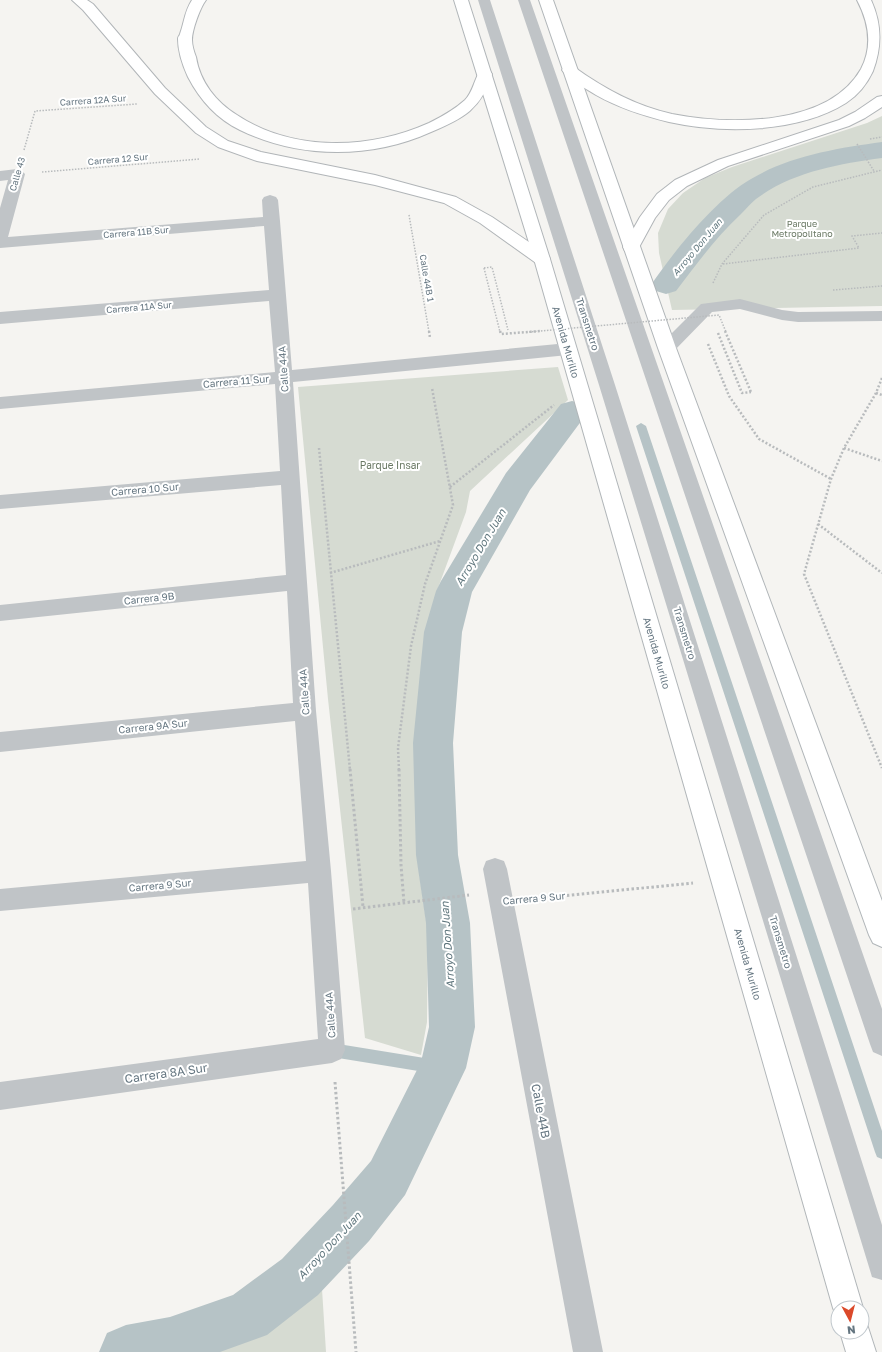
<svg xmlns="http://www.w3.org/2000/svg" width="882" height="1352" font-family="'Golos Text',sans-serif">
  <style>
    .green { fill: #d6dbd2 }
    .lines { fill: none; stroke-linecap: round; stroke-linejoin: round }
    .stream { fill: #b6c3c6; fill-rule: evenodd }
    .canal { fill: #b6c3c6; fill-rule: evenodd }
    .primary-casing { stroke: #b1b6b9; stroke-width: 2 }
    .trunk-casing { stroke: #b1b5b8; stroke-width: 2 }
    .path-far2 { stroke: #b8bbbd; stroke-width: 1.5; stroke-dasharray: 1.5 1.5; stroke-linecap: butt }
    .path-far1 { stroke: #b8bbbd; stroke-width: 2.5; stroke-dasharray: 2 2; stroke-linecap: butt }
    .path { stroke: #b8bbbd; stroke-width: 3; stroke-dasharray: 2.5 2.5; stroke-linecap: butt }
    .service { fill: #c0c4c7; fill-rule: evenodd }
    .minor { fill: #c0c4c7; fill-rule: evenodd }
    .primary { fill: #fff; fill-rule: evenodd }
    .trunk { fill: #fff; fill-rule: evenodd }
    .path-bridge-far1 { stroke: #b8bbbd; stroke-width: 1.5; stroke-dasharray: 1.5 1.5; stroke-linecap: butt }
    .path-bridge { stroke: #b8bbbd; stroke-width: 2.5; stroke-dasharray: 2 2; stroke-linecap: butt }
    .labels { text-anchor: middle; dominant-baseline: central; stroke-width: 4; stroke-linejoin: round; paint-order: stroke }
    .far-street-label { font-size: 9px; fill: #657681; stroke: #fff }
    .far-park-label { font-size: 9px; fill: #697863; stroke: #fff }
    .far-water-label { font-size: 9px; font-style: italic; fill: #60777e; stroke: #fff }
    .street-label { font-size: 10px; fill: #657681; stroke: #fff }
    .park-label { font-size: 10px; fill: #697863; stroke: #fff }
    .water-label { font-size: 11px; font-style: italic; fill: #60777e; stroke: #fff }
    .near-street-label { font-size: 12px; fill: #657681; stroke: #fff }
  </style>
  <rect width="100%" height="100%" fill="#f5f4f1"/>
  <path class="green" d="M882 116V306L672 310 659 253 658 233 668 209 683 193 705 178 732 167 867 123Z
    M558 367 568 400 470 491 466 512 438 588 427 641 416 744 419 872 428 934 427 1022 421 1055 365 1038 328 699 298 387Z
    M322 1289 326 1352H192L257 1328Z"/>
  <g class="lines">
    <path class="stream" d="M641 423 646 426 882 1131V1159L877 1157 875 1152 636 426Z
      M332 1043 443 1061 448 1063 450 1068 448 1073 443 1075 332 1057 327 1055 325 1050 327 1045Z"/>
    <path class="canal" d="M882 142V158C838 164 792 172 756 199 750 204 746 209 741 214 716 237 696 265 676 291L666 294 656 291 651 285C674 251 716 199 751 179 789 156 838 148 882 142Z
      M572 401 583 404 588 412 530 490 472 592 462 632 453 743 458 855 470 923 475 1027 466 1068 405 1195 369 1241 318 1295 267 1335 220 1352H99L107 1333 126 1325 170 1317 233 1295 282 1259 333 1205 371 1161 421 1062 429 1027 426 923 416 855 413 743 424 632 436 591 441 581 506 473 561 404Z"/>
    <defs>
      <path id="primary" d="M454 0H468L550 259 863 1308 862 1311V1308H838V1319L833 1308 534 259Z
        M539 0H553L676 348 882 901V947L873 943 869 935 658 348Z
        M862 1320 866 1321 876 1352H846L840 1332H862Z"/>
      <path id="trunk" d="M72 0H87L93 4 165 88 206 127 228 141 261 152 375 175 456 197 492 217 548 255 550 259 548 263 542 264 536 263 480 223 444 203 375 185 257 161 218 147 196 133 155 94 83 10Z
        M192 0H206C200 8 192 30 192 40 192 45 194 52 196 57 200 82 216 102 237 115 293 152 369 150 429 123 441 117 454 110 465 100 473 92 474 80 480 71L485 70 490 71 492 74C481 109 464 118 431 132 371 159 300 159 240 130 217 119 200 100 188 77 183 66 178 52 178 39 178 36 179 37 180 34 185 20 184 13 192 0Z
        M857 0H871C882 24 882 47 873 71 867 84 858 95 846 103 798 133 723 134 669 122 644 116 619 108 596 95 585 88 569 80 562 70L564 67 569 66 574 67C603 88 636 106 672 114 729 125 828 127 861 69 873 46 869 23 857 0Z
        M882 96V107L865 118 849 126 728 166 687 186 669 200 655 218 637 251 631 252 625 251 623 247 640 217 657 194 675 180 718 160 839 120 855 112 877 97Z"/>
    </defs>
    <use href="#primary" class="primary-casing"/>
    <use href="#trunk" class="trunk-casing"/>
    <path class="path-far2" d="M870 139 882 137
      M857 144 874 171
      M24 150 35 111 137 104
      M42 172 200 159
      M409 215 429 332
      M723 264 859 248 852 236 882 233
      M484 268 492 267 508 330
      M713 283 722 264 764 215 813 187 882 170
      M833 290 882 286"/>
    <path class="path-far1" d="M429 331 430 338
      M718 333 742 393 751 392
      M708 344 729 396 759 439 831 479
      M882 378 876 393 844 448 831 479 804 574 882 768
      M876 393 882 395
      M319 448 350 770
      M844 448 882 461
      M450 487 554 405
      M818 524 882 573
      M330 573 440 541
      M399 770 398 748 411 646 425 584 453 505 432 388"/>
    <path class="path" d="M350 769 363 907
      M399 769 401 865 404 903
      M532 899 693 883
      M353 909 469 895
      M335 1082 356 1352"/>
    <path class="service" d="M478 0H490L615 385 882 1225V1280L872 1277 869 1267 599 385Z
      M518 0H530L882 1009V1056L873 1052 870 1044Z
      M740 299 782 310 798 312 882 311V321L798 322 782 320 740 309 712 312 673 352 667 353 661 352 659 348 661 344 701 304Z"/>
    <path class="minor" d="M17 169 22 171 25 174 8 237 263 217 262 200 264 197 270 195 276 197 278 200 280 221 292 370 568 343 574 345 577 349 574 353 568 355 293 382 316 711 331 871 345 1050 341 1059 332 1063 0 1110V1082L318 1039 308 883 0 911V889L306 861 295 721 0 752V732L293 703 287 591 0 621V605L286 575 281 485 0 509V495L280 471 275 384 0 409V397L275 372 269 301 0 324V312L269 290 264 226 0 248V208L8 180 0 181V171Z
      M495 858 504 861 507 869 603 1352H573L483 869 486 861Z"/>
    <use href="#primary" class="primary"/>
    <use href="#trunk" class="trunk"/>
    <path class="path-bridge-far1" d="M484 268 500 332
      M529 332 719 315 726 332"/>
    <path class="path-bridge" d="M500 331 501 334 541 331
      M725 331 751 392"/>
  </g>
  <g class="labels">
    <g class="far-street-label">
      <text transform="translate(93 100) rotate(-4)">Carrera 12A Sur</text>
      <text transform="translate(118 159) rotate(-5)">Carrera 12 Sur</text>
      <text transform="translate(17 174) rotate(-74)">Calle 43</text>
      <text transform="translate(136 232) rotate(-5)">Carrera 11B Sur</text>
      <text transform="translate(427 278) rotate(80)">Calle 44B 1</text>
      <text transform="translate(139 307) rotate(-5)">Carrera 11A Sur</text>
    </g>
    <g class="far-park-label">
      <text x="802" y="223">Parque<tspan x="802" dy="10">Metropolitano</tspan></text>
    </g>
    <g class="far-water-label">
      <text transform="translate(697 247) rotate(-50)">Arroyo Don Juan</text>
    </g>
    <g class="street-label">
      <text transform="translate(588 324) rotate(72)">Transmetro</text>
      <text transform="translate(566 342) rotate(74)">Avenida Murillo</text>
      <text transform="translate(283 369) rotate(-94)">Calle 44A</text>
      <text transform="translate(236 381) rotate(-5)">Carrera 11 Sur</text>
      <text transform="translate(145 489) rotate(-5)">Carrera 10 Sur</text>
      <text transform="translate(149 598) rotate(-6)">Carrera 9B</text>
      <text transform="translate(685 633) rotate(73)">Transmetro</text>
      <text transform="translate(657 653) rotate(74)">Avenida Murillo</text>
      <text transform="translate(304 692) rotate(-94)">Calle 44A</text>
      <text transform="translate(153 726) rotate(-6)">Carrera 9A Sur</text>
      <text transform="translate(160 885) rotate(-5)">Carrera 9 Sur</text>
      <text transform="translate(534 898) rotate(-5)">Carrera 9 Sur</text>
      <text transform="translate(781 942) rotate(73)">Transmetro</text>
      <text transform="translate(748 964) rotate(74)">Avenida Murillo</text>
      <text transform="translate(330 1015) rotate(-94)">Calle 44A</text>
    </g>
    <g class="park-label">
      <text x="390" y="465">Parque Insar</text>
    </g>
    <g class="water-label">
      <text transform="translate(480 547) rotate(-59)">Arroyo Don Juan</text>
      <text transform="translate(447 945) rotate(-94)">Arroyo Don Juan</text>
      <text transform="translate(329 1245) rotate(-47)">Arroyo Don Juan</text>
    </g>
    <g class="near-street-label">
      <text transform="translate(166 1073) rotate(-8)">Carrera 8A Sur</text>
      <text transform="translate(541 1111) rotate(79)">Calle 44B</text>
    </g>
  </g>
  <g transform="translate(850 1320) rotate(173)"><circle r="19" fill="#ffffff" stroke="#c1c8cd"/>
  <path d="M0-3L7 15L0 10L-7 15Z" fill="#db492a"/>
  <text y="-6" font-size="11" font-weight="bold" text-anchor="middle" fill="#657681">N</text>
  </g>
</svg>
